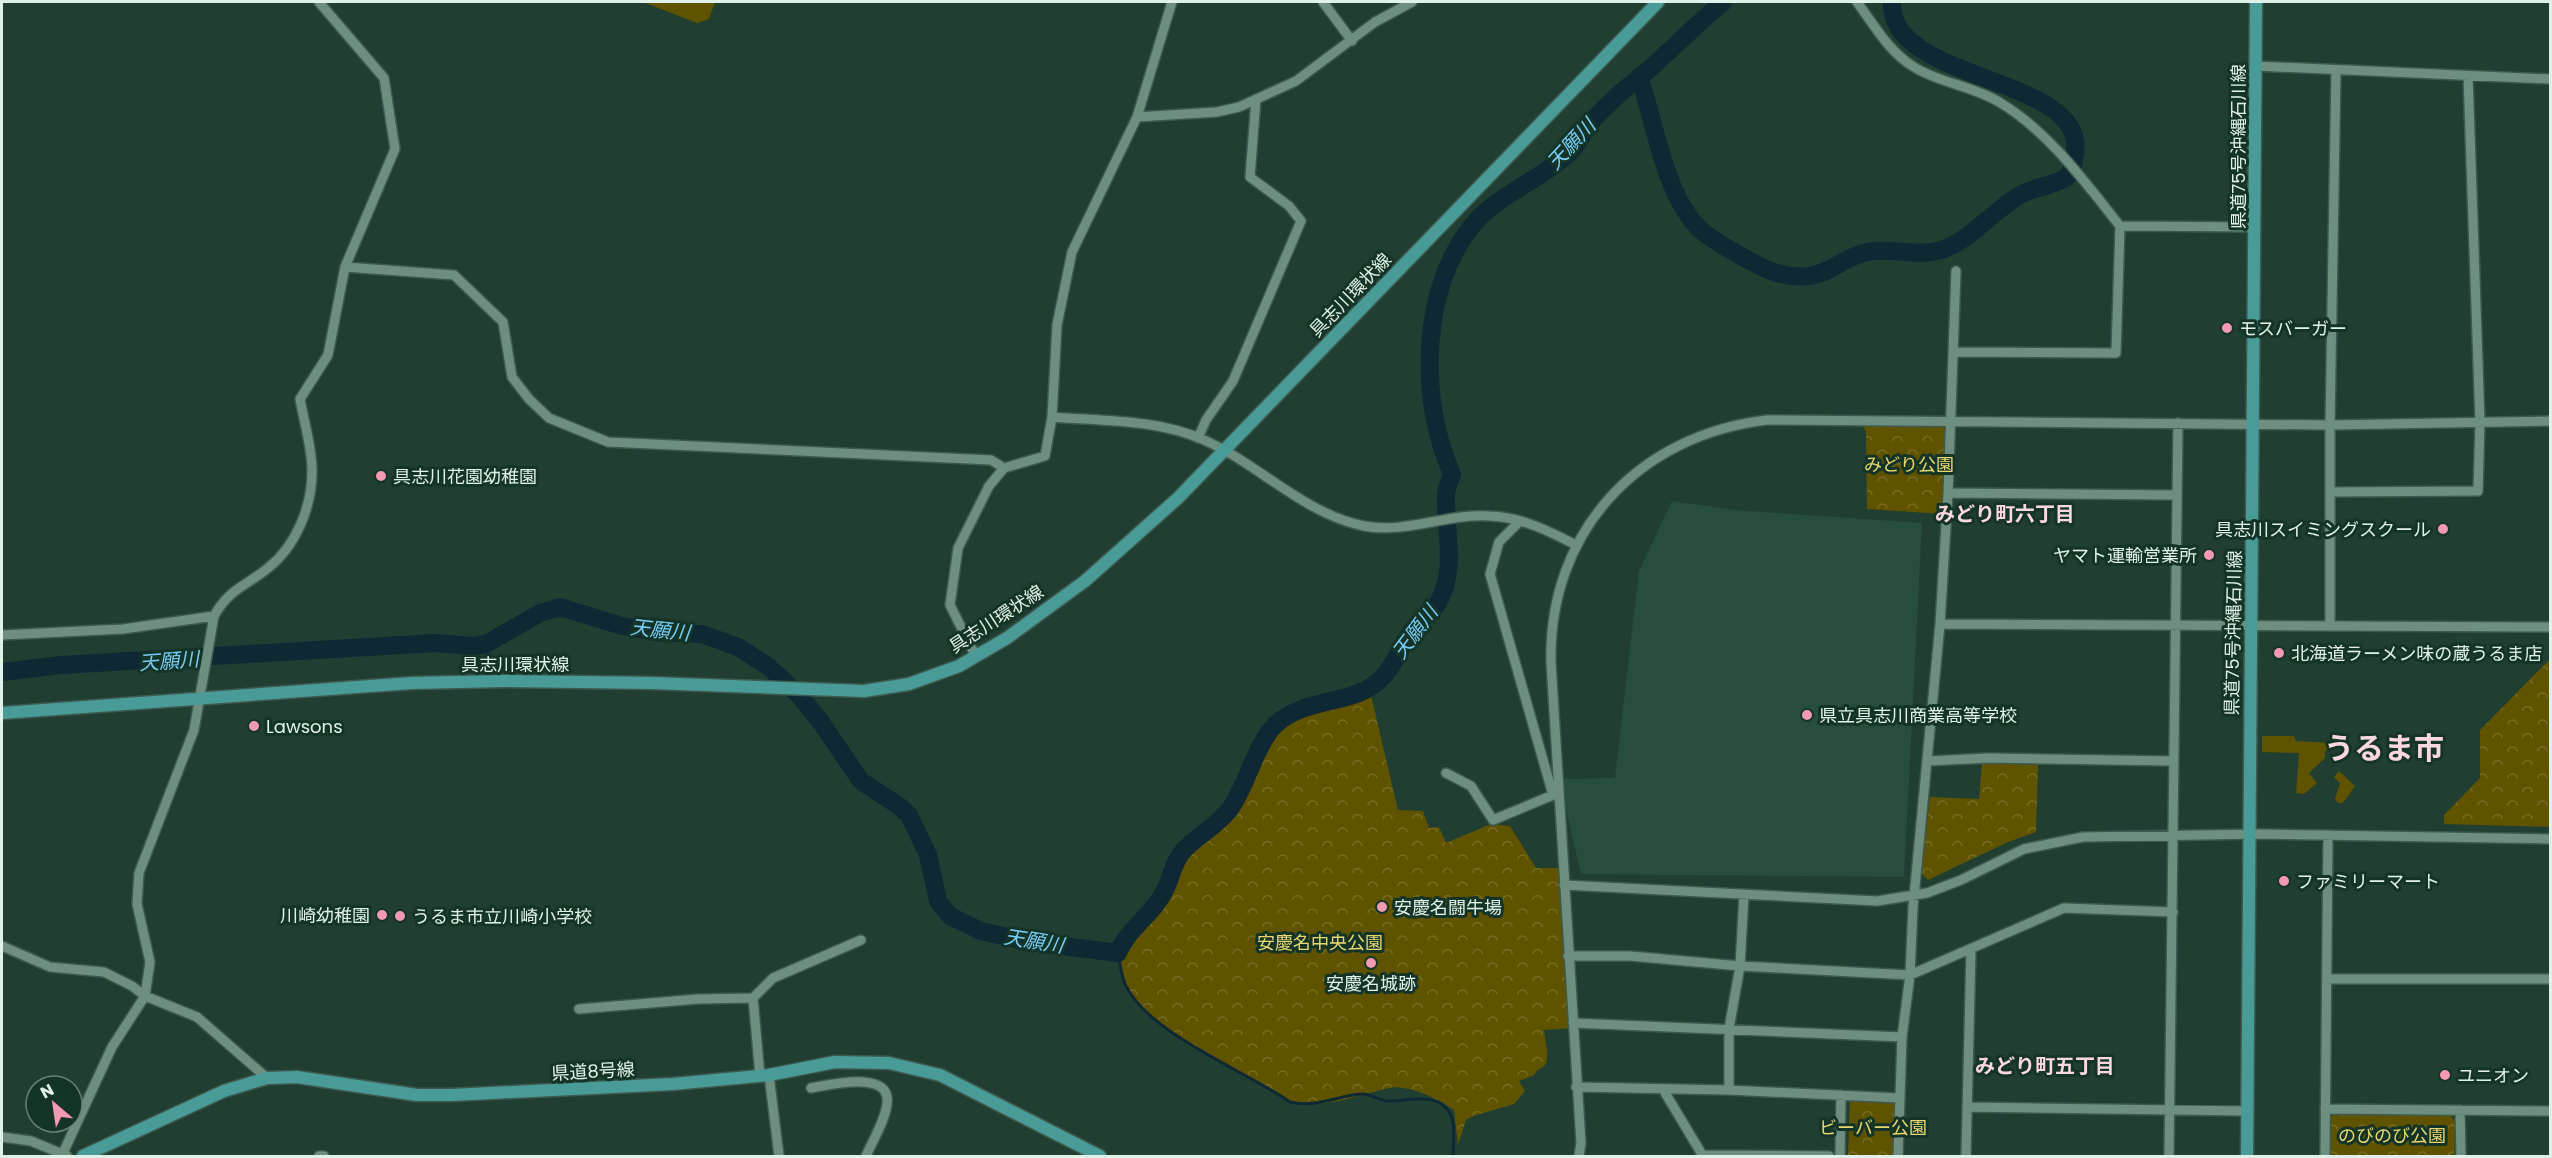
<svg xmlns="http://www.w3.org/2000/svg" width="2552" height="1158" font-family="Poppins,'Noto Sans JP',sans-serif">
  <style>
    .built { fill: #274d3e }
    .grass { fill: #5f5300 }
    .forest { fill: url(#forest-crowns) }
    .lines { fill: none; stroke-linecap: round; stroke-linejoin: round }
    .stream { stroke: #0e2834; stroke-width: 3 }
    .river { stroke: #0e2834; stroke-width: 18 }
    .minor-casing { stroke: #3e5a50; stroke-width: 12 }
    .major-casing { stroke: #3e5a50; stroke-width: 15 }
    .minor { stroke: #6e8f80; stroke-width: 9 }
    .major { stroke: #489b97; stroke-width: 12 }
    .poi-dot { fill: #f19ab1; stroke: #153428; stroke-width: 2 }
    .labels { text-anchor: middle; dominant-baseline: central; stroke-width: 6; stroke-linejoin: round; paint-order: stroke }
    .street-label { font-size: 18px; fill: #dff1e8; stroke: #153428 }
    .poi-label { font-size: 18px; fill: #dff1e8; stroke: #153428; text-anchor: start }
    .park-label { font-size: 18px; fill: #e8d76f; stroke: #153428 }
    .water-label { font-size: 20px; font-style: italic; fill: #77cdf6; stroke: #153428 }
    .neighbourhood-label { font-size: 20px; font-weight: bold; fill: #fbd8e0; stroke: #153428 }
    .town-label { font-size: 30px; font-weight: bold; fill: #fbd8e0; stroke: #153428 }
  </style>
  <defs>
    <pattern id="forest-crowns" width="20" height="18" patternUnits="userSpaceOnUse" patternTransform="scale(1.5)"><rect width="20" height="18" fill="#5f5300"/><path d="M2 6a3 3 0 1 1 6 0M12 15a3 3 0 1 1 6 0" fill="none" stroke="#766c25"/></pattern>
  </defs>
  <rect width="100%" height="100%" fill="#203f32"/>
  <path class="built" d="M1672 501 1735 510 1922 523 1904 877 1581 874 1559 779 1615 778 1639 571Z"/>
  <path class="grass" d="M643 2H715L709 19 697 23Z
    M2262 736H2294L2296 741 2333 743V748L2325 751V758L2309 773 2317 783 2304 794 2296 793 2299 753 2262 752Z
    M2339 771 2355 786 2343 803H2338L2335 799 2340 783 2334 777Z"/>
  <path class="forest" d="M1860 420 1952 422 1944 514 1867 509 1866 432Z
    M2550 659V827L2444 824V815L2480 778V730Z
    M1369 687 1398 810 1423 811 1429 828 1439 827 1446 843 1491 824 1510 826 1536 868H1561L1573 1028 1544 1030C1545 1039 1550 1057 1545 1065 1541 1069 1537 1069 1534 1075L1519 1081 1525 1091 1514 1104 1473 1116 1466 1120 1458 1145 1454 1110C1436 1098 1416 1088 1394 1087 1361 1094 1323 1110 1290 1102 1248 1073 1144 1031 1125 983 1120 971 1115 952 1123 940 1126 935 1132 931 1136 927 1146 916 1156 903 1164 891 1173 879 1173 863 1184 851 1202 832 1224 819 1238 796 1251 775 1259 739 1277 724 1305 701 1339 703 1369 687Z
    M1982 763 2038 765 2036 832 2008 842 1928 880 1921 873 1930 797 1979 799Z
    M1850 1096 1899 1098 1898 1156H1848Z
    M2337 1113 2450 1115 2455 1122 2454 1156H2330V1117Z"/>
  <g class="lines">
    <path class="stream" d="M1118 953C1120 963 1121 975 1125 984 1148 1034 1246 1071 1290 1102 1316 1108 1336 1096 1362 1094 1370 1093 1379 1101 1388 1101 1408 1102 1439 1090 1451 1115 1456 1127 1453 1144 1453 1156"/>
    <path class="river" d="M1639 77C1654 119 1663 182 1690 218 1703 236 1723 245 1741 256 1764 269 1782 279 1810 276 1829 273 1842 260 1860 254 1886 245 1915 258 1941 250 1970 241 1994 210 2020 195 2034 187 2052 186 2066 178 2073 171 2074 162 2075 153 2087 75 1888 83 1892 2
      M2 672 61 665 435 643 474 646 486 644 540 613 560 607 622 626 655 632 702 634 738 647 769 667 799 695 820 721 861 781 899 806 909 815 928 855 938 901 950 916 981 931 1024 941 1118 953C1128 928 1155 913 1166 888 1172 875 1173 863 1183 851 1197 836 1217 826 1230 809 1247 785 1256 744 1275 725 1299 703 1330 704 1359 693 1396 677 1394 651 1416 626 1423 618 1432 612 1438 603 1457 570 1445 531 1446 496 1446 488 1450 481 1452 474 1418 399 1420 283 1477 220 1503 192 1542 179 1569 153 1577 146 1581 136 1587 128 1593 118 1603 109 1612 101 1625 88 1640 78 1653 66 1677 44 1699 22 1723 2"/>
    <defs>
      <path id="minor" d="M1323 2 1352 41
        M1857 2C1874 25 1889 52 1914 67 1939 83 1973 86 1999 102 2048 131 2085 182 2120 226L2116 353 1955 352
        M2256 66 2550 79
        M1137 117 1217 112 1239 107 1296 81 1375 22 1412 2
        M2120 226 2255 227
        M345 267 454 275 503 322 512 377 529 399 549 418 608 442 991 460 1004 468
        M1052 417C1103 421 1157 419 1204 440 1259 464 1304 514 1364 526 1406 534 1448 513 1490 516 1521 517 1549 531 1576 545
        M1198 438 1206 420 1233 381 1301 221 1289 206 1250 177 1256 99
        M2331 492 2478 491 2480 422 2468 76
        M1948 493 2177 495
        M1520 521 1499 542 1490 574 1553 795H1559
        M1940 624 2550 627
        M2330 626V425L2336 70
        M2 635 123 629 214 616
        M976 657 950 605 958 548 989 486 1004 468 1045 456 1052 417 1057 325 1072 252 1137 117 1172 2
        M1928 761 1988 758 2173 761
        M1446 773 1471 786 1493 820 1553 795
        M1564 885 1877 901 1927 893 1961 880 2024 849 2083 837 2260 834 2550 839
        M2 946 50 967 104 972 132 986 145 996 197 1017 267 1078
        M1568 956H1630L1740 966 1910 975 2064 908 2173 912
        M2327 979H2550
        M753 998 760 1076
        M579 1009 698 999 753 998 773 978 861 940
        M1573 1023 1902 1037
        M769 1075 779 1156
        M1576 1087 1729 1090 1899 1098
        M811 1088C829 1085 892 1069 887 1104 885 1121 873 1140 866 1156
        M1729 1090V1029L1740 966 1744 895
        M1664 1091 1703 1156
        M1969 1107 2247 1111
        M2325 1109 2550 1111
        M2460 1110 2461 1156
        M2 1137 31 1141 67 1156
        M63 1153 112 1047 145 996 150 962 137 904 139 873 194 730 214 616C229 589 246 586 268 568 296 546 312 507 312 471 312 447 304 422 300 399L328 355 345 267 395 149 384 78 319 2
        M1702 1155 1829 1156
        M319 1156H324
        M1579 1156 1581 1143 1551 663C1548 532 1638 435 1767 420L2330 425 2550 421
        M1840 1156 1841 1095
        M1898 1156 1902 1037 1910 975 1913 907 1940 624 1948 493 1956 271
        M1966 1156 1971 949
        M2169 1156 2178 423
        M2325 1156 2328 835"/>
      <path id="major" d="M2 713 412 683 503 681 652 683 864 691 909 684 959 666 1007 638 1085 581 1178 498 1658 2
        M83 1156 224 1091 267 1078 297 1077 417 1095H452L673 1084 769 1075 835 1062 889 1063 940 1075 1100 1156
        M2247 1156 2256 2"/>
    </defs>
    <use href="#minor" class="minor-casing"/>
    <use href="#major" class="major-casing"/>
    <use href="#minor" class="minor"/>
    <use href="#major" class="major"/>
  </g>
  <g class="poi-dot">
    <circle cx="2227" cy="328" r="6"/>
    <circle cx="381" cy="476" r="6"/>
    <circle cx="2443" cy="529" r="6"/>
    <circle cx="2209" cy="555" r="6"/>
    <circle cx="2279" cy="653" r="6"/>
    <circle cx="1807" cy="715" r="6"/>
    <circle cx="254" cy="726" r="6"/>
    <circle cx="2284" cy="881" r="6"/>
    <circle cx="1382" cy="907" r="6"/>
    <circle cx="382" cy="915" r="6"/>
    <circle cx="400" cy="916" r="6"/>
    <circle cx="1371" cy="963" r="6"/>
    <circle cx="2445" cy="1075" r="6"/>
  </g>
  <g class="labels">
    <g class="street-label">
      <text transform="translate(2238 147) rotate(-90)">県道75号沖縄石川線</text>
      <text transform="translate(1350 295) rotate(-46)">具志川環状線</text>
      <text transform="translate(996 619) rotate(-33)">具志川環状線</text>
      <text transform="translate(2233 633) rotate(-89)">県道75号沖縄石川線</text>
      <text x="515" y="664">具志川環状線</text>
      <text transform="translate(593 1071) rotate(-3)">県道8号線</text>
    </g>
    <g class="poi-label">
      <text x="2239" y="328">モスバーガー</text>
      <text x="393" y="476">具志川花園幼稚園</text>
      <text x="2431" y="529" text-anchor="end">具志川スイミングスクール</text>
      <text x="2197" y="555" text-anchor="end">ヤマト運輸営業所</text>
      <text x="2291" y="653">北海道ラーメン味の蔵うるま店</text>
      <text x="1819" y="715">県立具志川商業高等学校</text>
      <text x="266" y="726">Lawsons</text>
      <text x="2296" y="881">ファミリーマート</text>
      <text x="1394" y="907">安慶名闘牛場</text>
      <text x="370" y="915" text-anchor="end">川崎幼稚園</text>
      <text x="412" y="916">うるま市立川崎小学校</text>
      <text x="1371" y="983" text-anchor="middle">安慶名城跡</text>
      <text x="2457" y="1075">ユニオン</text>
    </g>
    <g class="park-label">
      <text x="1909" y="464">みどり公園</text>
      <text x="1320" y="942">安慶名中央公園</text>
      <text x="1873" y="1127">ビーバー公園</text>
      <text x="2392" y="1135">のびのび公園</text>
    </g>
    <g class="water-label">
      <text transform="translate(1571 144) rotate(-47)">天願川</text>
      <text transform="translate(660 630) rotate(6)">天願川</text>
      <text transform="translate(1415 632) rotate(-53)">天願川</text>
      <text transform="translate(169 661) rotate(-4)">天願川</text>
      <text transform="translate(1034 941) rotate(9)">天願川</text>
    </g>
    <g class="neighbourhood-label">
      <text x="2005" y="514">みどり町六丁目</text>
      <text x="2045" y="1066">みどり町五丁目</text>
    </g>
    <g class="town-label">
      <text x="2384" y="748">うるま市</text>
    </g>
  </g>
  <rect width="2552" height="1158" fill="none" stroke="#dff1e8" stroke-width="6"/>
  <g transform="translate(54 1104) rotate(331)"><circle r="28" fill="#153428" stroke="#668075" stroke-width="1.5"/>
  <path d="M0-4.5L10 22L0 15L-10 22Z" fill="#f19ab1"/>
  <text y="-9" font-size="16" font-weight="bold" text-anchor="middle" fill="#dff1e8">N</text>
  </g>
</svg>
